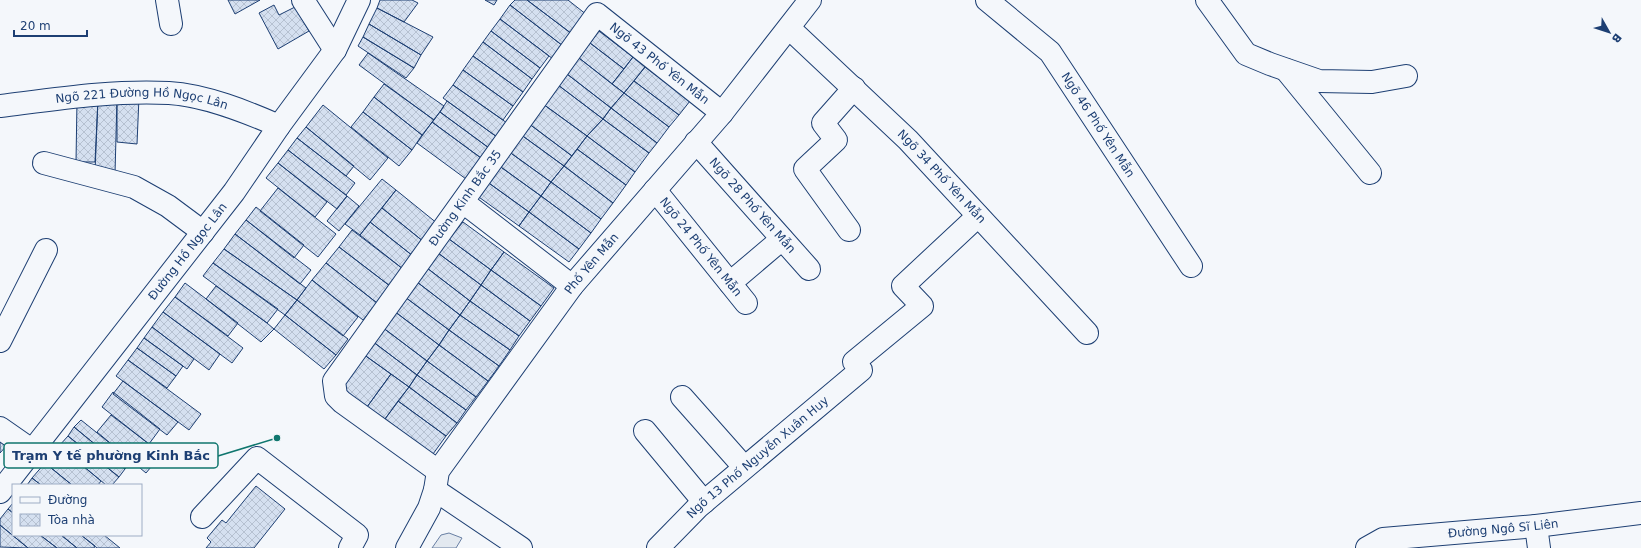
<svg xmlns="http://www.w3.org/2000/svg" width="1641" height="548" font-family="'DejaVu Sans',sans-serif">
  <style>
    .grass { fill: #e3e9f0; stroke: #687fa3 }
    .building { fill: url(#building-cross-hatch); stroke: #1d3f73 }
    .lines { fill: none; stroke-linecap: round; stroke-linejoin: round }
    .minor-casing { stroke: #1d3f73; stroke-width: 24 }
    .minor { stroke: #f4f7fb; stroke-width: 22 }
    .labels { text-anchor: middle; dominant-baseline: central; stroke-width: 3; stroke-linejoin: round; paint-order: stroke }
    .street-label { font-size: 12px; fill: #1d3f73; stroke: #f4f7fb }
    .leader { fill: none; stroke: #0f766e; stroke-width: 1.5 }
    .callout-dot { fill: #0f766e; stroke: #f4f7fb; stroke-width: 1.5 }
    .callout { fill: #f4f7fb; stroke: #0f766e; stroke-width: 1.5 }
    .callout-label { font-size: 13px; text-anchor: middle; font-weight: bold; fill: #1d3f73 }
  </style>
  <defs>
    <pattern id="building-cross-hatch" width="8" height="8" patternUnits="userSpaceOnUse"><rect width="8" height="8" fill="#d5e0f0"/><path d="M0 0l8 8M0 8l8-8" fill="none" stroke="#b6c1d1"/></pattern>
  </defs>
  <rect width="100%" height="100%" fill="#f4f7fb"/>
  <path class="grass" d="M449 533 462 538 456 548H432L441 535Z"/>
  <path class="building" d="M228 0H260L235 14Z
    M380 0H412L418 3 404 22 377 8Z
    M485 0H497L494 5Z
    M515 0H527L572 34 563 46 510 5Z
    M527 0H568L587 15 572 34Z
    M274 5 279 15 295 7 309 31 278 49 259 13Z
    M510 5 563 46 553 59 500 19Z
    M377 8 433 37 421 55 369 24Z
    M500 19 549 56 540 68 491 31Z
    M369 24 421 55 414 68 363 37Z
    M491 31 540 68 532 79 483 42Z
    M599 31 633 57 624 69 590 43Z
    M363 37 414 68 406 78 358 46Z
    M483 42 532 79 523 92 473 56Z
    M590 43 624 69 612 84 579 58Z
    M368 53 444 106 434 120 359 65Z
    M473 56 523 92 513 106 463 70Z
    M633 57 645 67 624 93 612 84Z
    M579 58 624 93 611 108 567 74Z
    M645 67 690 101 679 115 634 81Z
    M463 70 513 106 503 120 453 85Z
    M567 74 611 108 603 119 558 85Z
    M634 81 679 115 669 127 624 93Z
    M384 84 434 120 422 135 374 97Z
    M453 85 507 123 497 137 443 98Z
    M558 85 603 119 587 136 543 104Z
    M624 93 669 127 657 143 611 108Z
    M139 97 137 144 117 142V98Z
    M374 97 422 135 412 150 363 112Z
    M117 98 115 174 95 172 98 99Z
    M98 99 95 162H76L77 100Z
    M447 101 497 137 489 148 440 112Z
    M543 104 587 136 572 156 528 123Z
    M323 105 388 158 370 180 306 127Z
    M611 108 657 143 649 153 603 119Z
    M363 112 412 150 399 166 351 127Z
    M440 112 489 148 481 158 432 122Z
    M603 119 649 153 635 172 587 136Z
    M432 122 481 158 466 179 417 143Z
    M528 123 572 156 564 166 520 134Z
    M306 127 354 166 346 176 297 138Z
    M520 134 564 166 551 182 508 151Z
    M587 136 635 172 626 185 577 149Z
    M297 138 355 183 346 195 288 150Z
    M577 149 626 185 613 203 564 166Z
    M288 150 347 196 337 209 278 163Z
    M508 151 551 182 541 196 498 165Z
    M278 163 327 202 315 217 266 178Z
    M498 165 541 196 529 212 486 181Z
    M564 166 613 203 601 219 551 182Z
    M382 179 396 190 360 235 345 224Z
    M486 181 529 212 519 226 476 195Z
    M551 182 601 219 591 233 541 196Z
    M278 188 336 234 318 257 260 211Z
    M396 190 438 224 424 242 382 208Z
    M347 196 359 206 339 231 327 221Z
    M541 196 591 233 579 249 529 212Z
    M256 207 304 245 294 258 246 220Z
    M382 208 424 242 413 256 370 222Z
    M529 212 579 249 569 262 519 226Z
    M246 220 311 270 300 284 235 234Z
    M370 222 413 256 403 269 360 235Z
    M463 222 504 252 491 270 449 239Z
    M352 230 403 269 390 286 339 247Z
    M235 234 306 288 297 300 224 249Z
    M449 239 491 270 481 285 438 253Z
    M339 247 390 286 377 303 326 263Z
    M224 249 297 300 285 315 213 263Z
    M504 252 554 288 541 306 491 270Z
    M438 253 481 285 470 301 427 268Z
    M213 263 278 309 267 323 203 276Z
    M326 263 377 303 363 320 312 280Z
    M427 268 470 301 460 315 417 282Z
    M491 270 541 306 530 321 481 285Z
    M312 280 358 317 343 336 297 300Z
    M417 282 460 315 449 330 405 297Z
    M185 283 238 323 228 336 175 297Z
    M481 285 530 321 519 336 470 301Z
    M216 286 267 323 274 329 261 342 206 299Z
    M175 297 243 348 232 363 163 312Z
    M405 297 449 330 439 345 394 311Z
    M297 300 348 339 336 355 285 315Z
    M470 301 519 336 510 350 460 315Z
    M394 311 439 345 427 361 382 327Z
    M163 312 220 354 209 370 152 327Z
    M285 315 336 355 324 369 274 329Z
    M460 315 510 350 499 366 449 330Z
    M152 327 194 359 187 369 144 338Z
    M382 327 427 361 417 375 372 341Z
    M449 330 499 366 488 381 439 345Z
    M144 338 183 366 176 376 137 348Z
    M372 341 417 375 409 387 363 354Z
    M439 345 488 381 476 397 427 361Z
    M137 348 176 376 167 388 128 360Z
    M363 354 391 374 367 407 340 387Z
    M128 360 201 414 189 430 116 376Z
    M427 361 476 397 466 410 417 375Z
    M391 374 409 387 385 419 367 407Z
    M417 375 466 410 457 423 409 387Z
    M123 381 178 422 167 435 113 394Z
    M409 387 457 423 446 436 398 401Z
    M113 392 160 429 149 444 102 407Z
    M398 401 446 436 433 454 385 419Z
    M111 415 149 444 161 455 146 473 97 432Z
    M81 420 132 461 125 469 74 427Z
    M74 427 125 469 119 477 68 436Z
    M68 436 119 477 112 485H106L59 446Z
    M0 437 8 444 0 453Z
    M59 446 101 481 98 485H72L45 463Z
    M45 463 72 485H41L32 478Z
    M32 478 41 485H27Z
    M256 486 285 509 254 548H206L211 542 207 538 222 520 226 523Z
    M13 503V513L8 509Z
    M8 509 13 513V535H40L57 548H28L0 525V519Z
    M0 525 28 548 0 547Z
    M40 535H61L77 548H57Z
    M61 535H81L95 546 94 548H77Z
    M81 535H104L120 548H97Z"/>
  <g class="lines">
    <defs>
      <g id="minor">
        <path d="M167 0 171 24"/>
        <path d="M303 0 335 50"/>
        <path id="s1" d="M987 0 1050 52 1191 266"/>
        <path d="M1207 0 1246 54 1270 64 1319 81 1372 82 1406 76"/>
        <path id="s2" d="M789 28 908 140 1087 333"/>
        <path d="M1286 70 1370 173"/>
        <path id="s3" d="M0 106C56 99 113 90 169 93 205 95 247 112 279 126"/>
        <path id="s4" d="M696 142 809 269"/>
        <path d="M44 163 134 187 168 206 203 232"/>
        <path id="s5" d="M655 190 746 303"/>
        <path d="M463 202 572 286"/>
        <path d="M849 230 805 169 836 140 823 123 854 88"/>
        <path d="M730 283 782 239"/>
        <path d="M0 341 46 250"/>
        <path d="M682 397 744 467"/>
        <path d="M0 428 33 451"/>
        <path d="M645 431 704 502"/>
        <path id="s6" d="M438 471 342 402 336 396 334 381 597 14 722 113"/>
        <path d="M435 490 521 548"/>
        <path id="s7" d="M0 492 234 192 279 126 335 50 359 0"/>
        <path d="M202 517 257 458 357 535 350 548"/>
        <path d="M1536 526 1539 548"/>
        <path id="s8" d="M407 548 429 508 435 490 438 471 572 286 722 113 810 0"/>
        <path id="s9" d="M658 548 698 507 861 370 854 362 922 306 903 286 978 216"/>
        <path id="s10" d="M1367 548 1383 539 1536 526 1641 513"/>
      </g>
    </defs>
    <use href="#minor" class="minor-casing"/>
    <use href="#minor" class="minor"/>
  </g>
  <g class="labels">
    <g class="street-label">
      <text stroke="none"><textPath href="#s6" startOffset="673">Ngõ 43 Phố Yên Mẫn</textPath></text>
      <text stroke="none"><textPath href="#s3" startOffset="143">Ngõ 221 Đường Hồ Ngọc Lân</textPath></text>
      <text stroke="none"><textPath href="#s1" startOffset="169">Ngõ 46 Phố Yên Mẫn</textPath></text>
      <text stroke="none"><textPath href="#s2" startOffset="213">Ngõ 34 Phố Yên Mẫn</textPath></text>
      <text stroke="none"><textPath href="#s6" startOffset="367">Đường Kinh Bắc 35</textPath></text>
      <text stroke="none"><textPath href="#s4" startOffset="85">Ngõ 28 Phố Yên Mẫn</textPath></text>
      <text stroke="none"><textPath href="#s5" startOffset="73">Ngõ 24 Phố Yên Mẫn</textPath></text>
      <text stroke="none"><textPath href="#s7" startOffset="305">Đường Hồ Ngọc Lân</textPath></text>
      <text stroke="none"><textPath href="#s8" startOffset="342">Phố Yên Mẫn</textPath></text>
      <text stroke="none"><textPath href="#s9" startOffset="135">Ngõ 13 Phố Nguyễn Xuân Huy</textPath></text>
      <text stroke="none"><textPath href="#s10" startOffset="139">Đường Ngô Sĩ Liên</textPath></text>
    </g>
  </g>
  <path class="leader" d="M277 438L218 456"/>
  <circle class="callout-dot" cx="277" cy="438" r="4"/>
  <rect class="callout" x="4" y="443" width="214" height="25" rx="4"/>
  <g class="callout-label">
    <text x="111" y="460">Trạm Y tế phường Kinh Bắc</text>
  </g>
  <rect x="12" y="484" width="130" height="52" fill="#f4f7fb" stroke="#9eadc5"/>
  <rect x="20" y="497" width="20" height="6" fill="#f4f7fb" stroke="#9eadc5"/>
  <text x="48" y="504" font-size="12" fill="#1d3f73">Đường</text>
  <rect x="20" y="514" width="20" height="12" fill="url(#building-cross-hatch)" stroke="#9eadc5"/>
  <text x="48" y="524" font-size="12" fill="#1d3f73">Tòa nhà</text>
  <g transform="translate(1609 32) rotate(129)" stroke="#f4f7fb" stroke-width="3" paint-order="stroke">
  <path d="M0-3L7 15L0 10L-7 15Z" fill="#1d3f73"/>
  <text y="-6" font-size="11" font-weight="bold" text-anchor="middle" fill="#1d3f73">B</text>
  </g>
  <path d="M14 30v6h73v-6" fill="none" stroke="#1d3f73" stroke-width="2"/>
  <text x="20" y="30" font-size="12" fill="#1d3f73" stroke="#f4f7fb" stroke-width="3" paint-order="stroke">20 m</text>
</svg>
